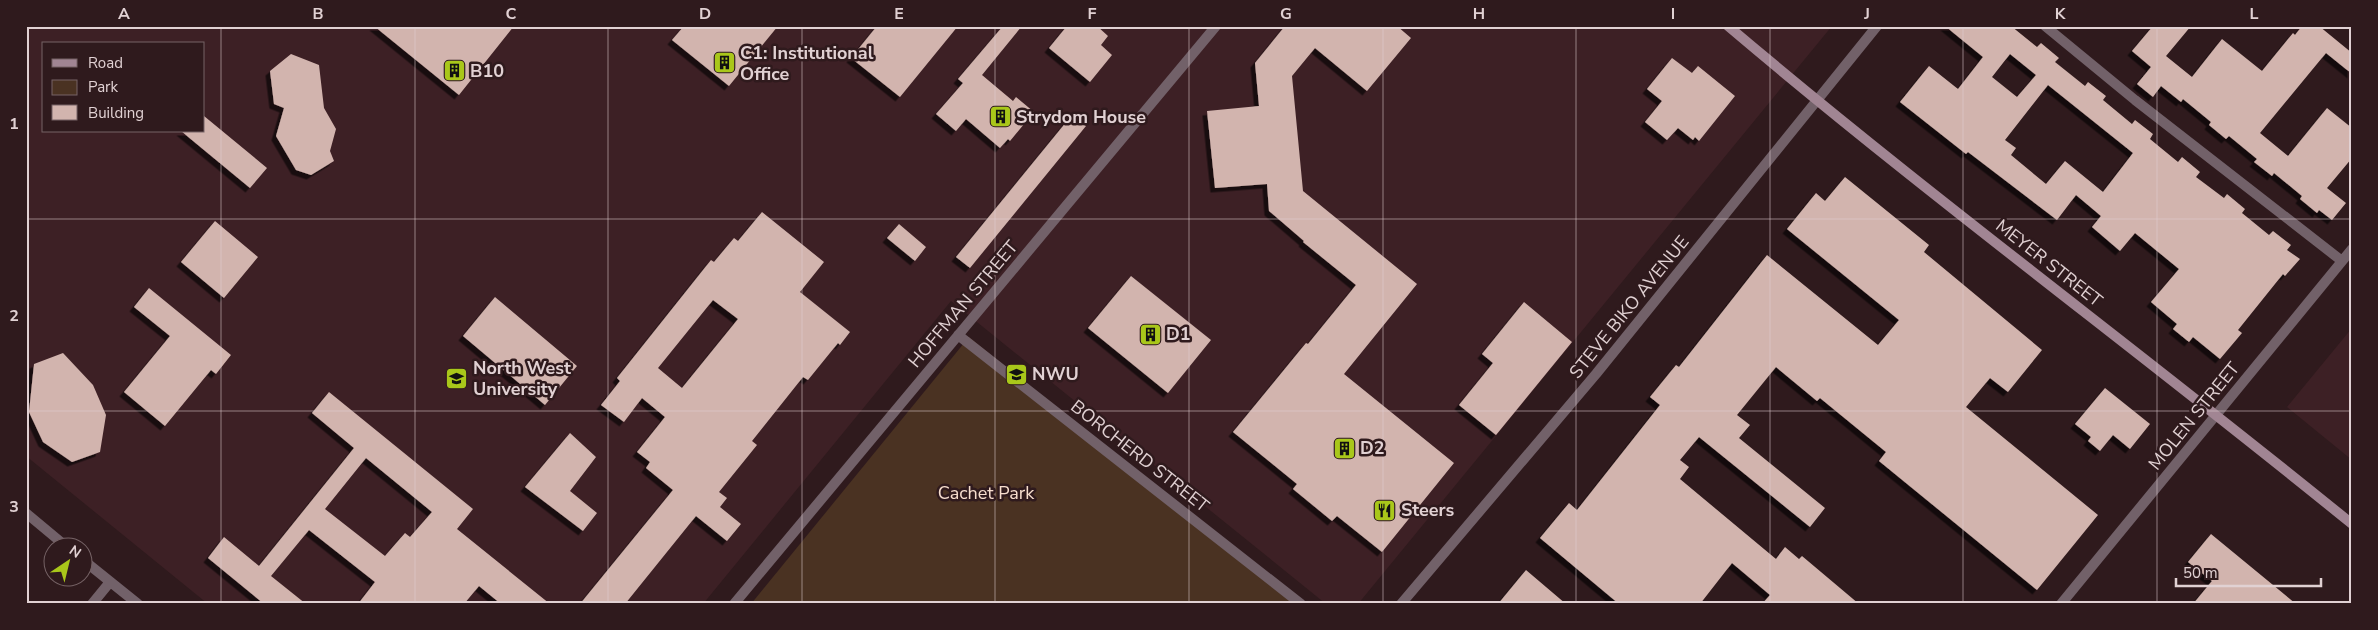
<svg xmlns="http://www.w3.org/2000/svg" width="2378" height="630" font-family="'Nunito Sans',sans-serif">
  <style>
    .built { fill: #3d2025; fill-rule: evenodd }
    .green { fill: #4a3222 }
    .building { fill: #d2b4ae; fill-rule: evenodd; filter: url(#shadow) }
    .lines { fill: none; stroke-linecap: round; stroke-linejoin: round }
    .street { stroke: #726169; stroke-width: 10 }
    .secondary { stroke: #a18593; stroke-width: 10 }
    .grid { fill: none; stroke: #e1d1d3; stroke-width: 1; stroke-opacity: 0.55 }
    .labels { text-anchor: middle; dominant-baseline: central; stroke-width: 5; stroke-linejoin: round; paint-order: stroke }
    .poi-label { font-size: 18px; font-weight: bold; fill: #e1d1d3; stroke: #2f1a1d; text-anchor: start }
    .street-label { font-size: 18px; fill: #e1d1d3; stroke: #2f1a1d }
    .park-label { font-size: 18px; fill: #f7dece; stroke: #2f1a1d }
    .neatline { fill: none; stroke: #e1d1d3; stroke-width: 2 }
    .grid-label { font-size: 16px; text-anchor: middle; font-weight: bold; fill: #e1d1d3 }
  </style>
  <defs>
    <filter id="shadow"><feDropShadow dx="-4.5" dy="4.5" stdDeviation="0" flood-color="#0009"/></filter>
  </defs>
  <rect width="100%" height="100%" fill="#2f1a1d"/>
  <path class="built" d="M26 26H1832L1358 604H1326L951 301 703 604H208L26 456ZM44 44H204V131H44Z
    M2352 328V460L2287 407Z"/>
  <path class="green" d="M969 337 1297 604H751Z"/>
  <path class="building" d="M374 26H514L459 95Z
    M684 26H778L729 86 672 40Z
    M877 26H958L900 97 851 58Z
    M1003 26H1022L982 75 1013 101 1016 97 1034 112 1010 141 1008 139 1000 148 966 119 956 131 936 114 963 83 958 79Z
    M1067 26H1097L1108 36 1101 45 1112 55 1090 82 1049 48Z
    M1285 26H1397L1411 38 1367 91 1315 48 1292 76 1303 191 1417 284 1344 374 1454 463 1382 552 1337 516 1332 521 1293 489 1297 484 1233 432 1306 343 1308 344 1356 285 1303 242 1304 241 1269 211 1267 184 1215 188 1207 111 1259 106 1255 63Z
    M1945 26H2011L2037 47 2041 43 2059 58 2055 62 2085 86 2088 82 2106 96 2103 100 2132 124 2135 120 2153 134 2150 139 2178 162 2182 157 2200 172 2196 177 2224 198 2227 194 2245 209 2242 213 2269 235 2273 231 2291 245 2287 250 2300 259 2285 276 2283 274 2238 330 2242 333 2220 359 2193 337 2189 342 2173 329 2177 324 2151 302 2179 269 2135 233 2120 251 2092 227 2101 216 2076 195 2057 220 1968 152 1966 154 1900 102 1929 66 1958 89 1983 57ZM2010 54 2036 75 2017 97 1992 77ZM2048 85 2133 153 2103 192 2065 161 2046 184 2011 155 2016 148 2005 140Z
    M2153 26H2191L2166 56 2192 77 2222 39 2262 71 2293 33 2295 35 2302 26H2319L2352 53V74L2326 53 2260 133 2288 156 2327 108 2352 128V158L2327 188 2346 203 2332 220 2319 210 2317 213 2300 199 2302 196 2274 173 2272 176 2254 162 2257 159 2229 136 2226 139 2209 125 2211 122 2183 99 2181 102 2161 86 2153 97 2137 84 2151 67 2132 51Z
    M291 54 319 65 324 108 336 129 330 151 334 161 311 175 296 170 276 136 284 108 274 104 270 71Z
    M1672 58 1692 73 1698 66 1735 96 1699 141 1695 137 1693 140 1678 128 1667 140 1645 122 1662 101 1647 89Z
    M1072 115 1086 126 970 268 956 257Z
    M204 116 267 168 250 188 181 131H204Z
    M1845 177 1929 245 1924 252 2042 350 2008 392 1990 378 1966 407 2098 515 2037 590 1879 461 1886 452 1820 398 1817 401 1776 367 1737 415 1750 425 1739 438 1825 508 1810 527 1699 437 1680 460 1689 467 1680 479 1776 559 1785 547 1799 559 1802 556 1859 604H1762L1770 595 1732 563 1700 604H1619L1540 538 1569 503 1577 510 1660 405 1650 397 1676 365 1679 367 1767 255 1878 345 1899 320 1787 229 1816 193 1825 201Z
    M762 212 824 262 800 292 850 332 840 345 838 343 808 380 803 377 752 441 757 445 719 492 727 498 720 507 741 524 727 541 696 516 625 604H580L673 490 646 468 650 462 637 452 665 417 642 398 624 422 601 405 620 381 617 378 711 260 714 262 734 238 738 241ZM713 300 738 319 682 388 658 368Z
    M215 221 258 257 224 298 181 262Z
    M899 224 926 247 915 261 887 238Z
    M1131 276 1211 340 1168 393 1088 328Z
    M149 288 231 355 216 374 211 370 165 426 124 392 170 336 134 307Z
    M495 297 577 366 545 405 463 336Z
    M1524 302 1572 342 1496 435 1459 405 1493 363 1482 354Z
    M63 353 93 385 106 415 100 452 72 462 43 442 29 412 34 364Z
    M2105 388 2150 424 2130 449 2113 435 2100 451 2088 441 2091 437 2075 424Z
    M329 392 473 509 457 529 550 604H501L479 586 464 604H358L375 582 309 530 271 576 306 604H264L208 558 224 537 259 566 354 448 312 413ZM366 458 432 512 410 537 405 533 385 556 325 509Z
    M570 433 596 457 570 491 597 513 583 531 525 487Z
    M2211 534 2296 604H2193L2212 581 2188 562Z
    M1526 570 1566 604H1498Z"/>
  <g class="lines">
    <path class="street" d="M2045 26 2135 100 2342 261
      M958 335 1301 604
      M26 513 68 548
      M82 559 138 604
      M92 604 110 582
      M734 604 1216 26
      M1401 604 1596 374 1877 26
      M2061 604 2352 249"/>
    <path class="secondary" d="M1728 26C1931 198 2146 356 2352 524"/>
  </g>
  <path class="grid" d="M221 26V604M415 26V604M608 26V604M802 26V604M995 26V604M1189 26V604M1383 26V604M1576 26V604M1770 26V604M1963 26V604M2157 26V604M26 219H2352M26 411H2352"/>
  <defs>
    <symbol id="building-square" viewBox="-11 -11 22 22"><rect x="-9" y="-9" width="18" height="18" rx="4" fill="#a9c71a" stroke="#2f1a1d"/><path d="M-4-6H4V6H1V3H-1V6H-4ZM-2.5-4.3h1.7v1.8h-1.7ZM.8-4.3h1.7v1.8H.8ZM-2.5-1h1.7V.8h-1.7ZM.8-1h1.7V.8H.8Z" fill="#111"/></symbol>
    <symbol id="university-square" viewBox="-11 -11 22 22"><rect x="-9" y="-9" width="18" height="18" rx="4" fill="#a9c71a" stroke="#2f1a1d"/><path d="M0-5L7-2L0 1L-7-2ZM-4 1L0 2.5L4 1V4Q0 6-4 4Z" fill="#111"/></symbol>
    <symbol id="restaurant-square" viewBox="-11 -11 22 22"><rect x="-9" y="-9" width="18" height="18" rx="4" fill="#a9c71a" stroke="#2f1a1d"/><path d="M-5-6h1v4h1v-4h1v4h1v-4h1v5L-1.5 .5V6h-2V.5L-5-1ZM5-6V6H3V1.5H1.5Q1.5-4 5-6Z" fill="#111"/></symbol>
  </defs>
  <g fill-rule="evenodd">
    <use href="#building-square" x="712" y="50" width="25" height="25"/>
    <use href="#building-square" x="442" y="58" width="25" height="25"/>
    <use href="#building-square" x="988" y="104" width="25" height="25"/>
    <use href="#building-square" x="1138" y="322" width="25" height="25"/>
    <use href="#university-square" x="1004" y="362" width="25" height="25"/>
    <use href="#university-square" x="444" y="366" width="25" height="25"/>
    <use href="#building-square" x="1332" y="436" width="25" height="25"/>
    <use href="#restaurant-square" x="1372" y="498" width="25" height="25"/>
  </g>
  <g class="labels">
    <g class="poi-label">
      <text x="740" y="53">C1: Institutional<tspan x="740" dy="21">Office</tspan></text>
      <text x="470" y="71">B10</text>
      <text x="1016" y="117">Strydom House</text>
      <text x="1166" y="334">D1</text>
      <text x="473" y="368">North West<tspan x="473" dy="21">University</tspan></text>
      <text x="1032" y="374">NWU</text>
      <text x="1360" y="448">D2</text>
      <text x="1401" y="510">Steers</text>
    </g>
    <g class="street-label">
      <text transform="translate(2049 263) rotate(38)">MEYER STREET</text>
      <text transform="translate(963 304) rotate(-50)">HOFFMAN STREET</text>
      <text transform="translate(1629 307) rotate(-51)">STEVE BIKO AVENUE</text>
      <text transform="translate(2194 416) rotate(-51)">MOLEN STREET</text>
      <text transform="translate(1140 456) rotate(38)">BORCHERD STREET</text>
    </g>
    <g class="park-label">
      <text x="986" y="493">Cachet Park</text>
    </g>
  </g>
  <rect width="2378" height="630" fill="none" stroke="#2f1a1d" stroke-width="55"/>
  <rect x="42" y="42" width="162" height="90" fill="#2f1a1d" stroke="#766366"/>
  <rect x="52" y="59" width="25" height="8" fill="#a18593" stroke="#766366"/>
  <text x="88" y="68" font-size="15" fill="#e1d1d3">Road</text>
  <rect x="52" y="80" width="25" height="15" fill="#4a3222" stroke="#766366"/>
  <text x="88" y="92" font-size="15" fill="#e1d1d3">Park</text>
  <rect x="52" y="105" width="25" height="15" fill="#d2b4ae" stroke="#766366"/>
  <text x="88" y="118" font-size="15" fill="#e1d1d3">Building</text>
  <g transform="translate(68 562) rotate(35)"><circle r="24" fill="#2f1a1d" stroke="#766366"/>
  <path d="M0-4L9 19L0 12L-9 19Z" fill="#a9c71a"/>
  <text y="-8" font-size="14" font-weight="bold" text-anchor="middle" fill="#e1d1d3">N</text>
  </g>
  <path d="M2176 578v8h145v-8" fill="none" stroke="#e1d1d3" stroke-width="2.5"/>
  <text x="2183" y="578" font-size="15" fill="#e1d1d3" stroke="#2f1a1d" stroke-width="4" paint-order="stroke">50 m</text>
  <rect x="28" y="28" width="2322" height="574" class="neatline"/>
  <g class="grid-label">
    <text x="124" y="19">A</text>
    <text x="318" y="19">B</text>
    <text x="511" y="19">C</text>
    <text x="705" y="19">D</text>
    <text x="899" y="19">E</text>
    <text x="1092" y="19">F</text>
    <text x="1286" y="19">G</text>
    <text x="1479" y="19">H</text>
    <text x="1673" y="19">I</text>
    <text x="1867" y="19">J</text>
    <text x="2060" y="19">K</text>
    <text x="2254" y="19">L</text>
    <text x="14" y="129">1</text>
    <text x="14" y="321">2</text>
    <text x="14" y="512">3</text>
  </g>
</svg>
